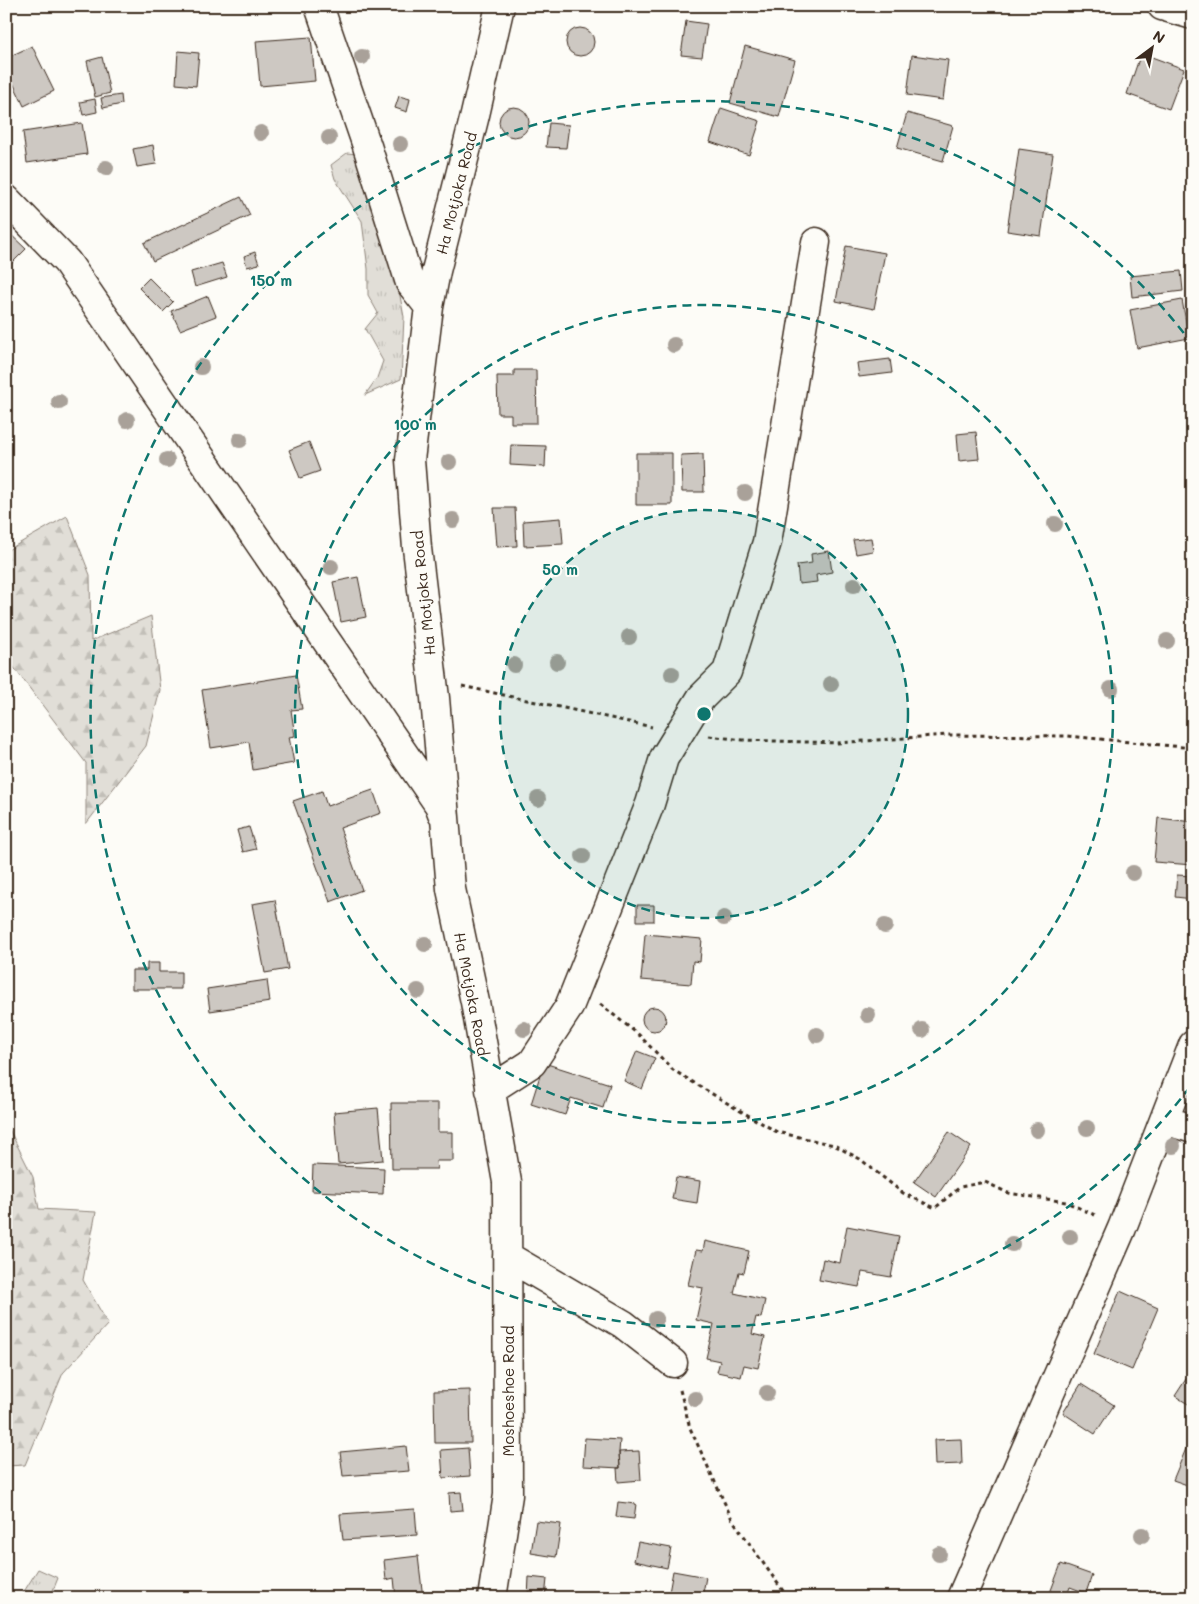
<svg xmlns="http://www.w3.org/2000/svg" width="1199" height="1604" font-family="Mali,sans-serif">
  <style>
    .grass { fill: url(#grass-tufts); stroke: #8e847a }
    .forest { fill: url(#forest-firs); stroke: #8e847a }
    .building { fill: #cdc8c2; stroke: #3b2a1e }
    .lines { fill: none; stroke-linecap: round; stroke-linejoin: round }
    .minor-casing { stroke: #3b2a1e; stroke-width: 31 }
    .path { stroke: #3b2a1e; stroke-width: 3; stroke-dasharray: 4 4; stroke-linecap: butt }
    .minor { stroke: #fdfcf7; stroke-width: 28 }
    .tree { fill: #a9a199 }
    .ring { fill: none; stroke: #0f766e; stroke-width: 2.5; stroke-dasharray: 9 6 }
    .labels { text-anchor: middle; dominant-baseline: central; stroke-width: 4; stroke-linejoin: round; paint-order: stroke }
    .street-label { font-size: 15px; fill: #3b2a1e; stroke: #fdfcf7 }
    .centre { fill: #0f766e; stroke: #fdfcf7; stroke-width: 2.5 }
    .ring-label { font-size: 15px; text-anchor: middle; font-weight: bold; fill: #0f766e; stroke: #fdfcf7; stroke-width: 4; stroke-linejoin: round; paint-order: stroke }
  </style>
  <defs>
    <pattern id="grass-tufts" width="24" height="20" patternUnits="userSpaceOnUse" patternTransform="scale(1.25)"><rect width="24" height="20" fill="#e1ded7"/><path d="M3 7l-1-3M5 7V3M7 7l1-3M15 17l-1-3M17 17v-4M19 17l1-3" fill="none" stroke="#c2bfb8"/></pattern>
    <pattern id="forest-firs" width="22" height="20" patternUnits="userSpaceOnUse" patternTransform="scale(1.25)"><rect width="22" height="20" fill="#e1ded7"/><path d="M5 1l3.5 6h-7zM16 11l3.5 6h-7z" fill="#c2bfb8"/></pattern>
  </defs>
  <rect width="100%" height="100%" fill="#fdfcf7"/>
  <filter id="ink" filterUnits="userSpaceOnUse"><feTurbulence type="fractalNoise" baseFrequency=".02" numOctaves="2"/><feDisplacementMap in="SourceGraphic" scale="10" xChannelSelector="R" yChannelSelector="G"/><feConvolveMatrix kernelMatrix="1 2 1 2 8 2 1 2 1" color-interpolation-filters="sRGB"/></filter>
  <g filter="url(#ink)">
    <path class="grass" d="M347 153 357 154 387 227 404 317 401 379 365 395 377 378 383 361 365 329 378 313 368 295V269L362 221 335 179 331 165Z
      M38 1569 58 1578 50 1598H20Z"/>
    <path class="forest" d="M67 516 90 575 91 641 151 616 160 690 146 746 86 824V763L6 657V551Z
      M6 1123 33 1177 39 1209 96 1212 83 1280 108 1324 63 1373 25 1465 6 1466Z"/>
    <path class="building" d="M686 21 707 24 702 57 681 55Z
      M566 42a14 14 0 1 1 28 0a14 14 0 1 1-28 0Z
      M311 37 315 81 260 86 256 41Z
      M32 46 54 91 24 106 6 68V58Z
      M745 46 795 60 779 117 730 103Z
      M178 51 199 53 196 86 176 84Z
      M1141 53 1184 69 1169 109 1127 94Z
      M912 55 948 60 943 100 907 95Z
      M102 57 110 93 95 97 87 61Z
      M121 95 122 104 103 108 101 98Z
      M399 96 410 99 407 112 395 108Z
      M95 99 97 112 83 115 80 102Z
      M499 122a15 15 0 1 1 30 0a15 15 0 1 1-30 0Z
      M721 108 760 121 749 155 710 142Z
      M907 113 953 126 943 161 897 148Z
      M82 123 87 154 27 163 23 132Z
      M549 123 569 125 566 148 546 147Z
      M153 145 156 164 137 167 133 149Z
      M1019 149 1053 154 1041 236 1007 231Z
      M241 197 250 215 153 261 144 243Z
      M6 230 26 249 8 267 6 265Z
      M846 246 885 253 874 309 836 301Z
      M255 252 259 264 247 267 244 256Z
      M222 263 227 277 195 287 191 272Z
      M1181 271 1183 291 1132 297 1130 276Z
      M149 278 173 302 163 312 139 288Z
      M208 296 216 316 180 330 171 311Z
      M1182 300 1189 338 1137 348 1130 310Z
      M890 359 892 373 859 377 857 363Z
      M514 370H536L537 423H511V414H498L497 376H514Z
      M976 432 979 459 959 461 957 434Z
      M309 442 320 471 300 478 289 450Z
      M511 445 546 446 545 467 510 465Z
      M636 453H672V505H636Z
      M703 454 704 492H682L681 455Z
      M494 508H515L517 546 497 547Z
      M561 518 563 544 524 546 523 521Z
      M871 538 873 551 856 554 853 540Z
      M829 551 832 572 816 575 817 582 799 584 797 565 812 563 811 554Z
      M358 577 366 617 341 622 333 582Z
      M296 675 302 709 291 710 295 736 289 737 294 763 253 770 249 742 211 748 202 690Z
      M373 790 381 813 340 828 362 890 330 902 293 801 322 791 327 806Z
      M1158 818 1193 822V865L1154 862Z
      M249 827 256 849 243 852 237 830Z
      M1177 875 1193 876V899L1175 897Z
      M275 900 288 969 265 973 252 904Z
      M637 905H654V921H637Z
      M645 934 702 939 700 962 693 961 691 984 641 980Z
      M147 963H159V972H181V989H132V970H147Z
      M267 980 270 1002 210 1011 207 989Z
      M642 1019a12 12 0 1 1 24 0a12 12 0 1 1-24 0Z
      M637 1051 655 1058 642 1089 624 1081Z
      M544 1063 610 1084 603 1108 571 1098 565 1115 531 1104Z
      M391 1103H438V1132H453V1161H436L437 1169H392Z
      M378 1108 383 1160 338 1164 334 1112Z
      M949 1132 971 1147 936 1197 914 1182Z
      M313 1165 384 1168 383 1194 312 1191Z
      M676 1177 700 1181 697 1203 672 1199Z
      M847 1226 899 1236 891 1277 862 1272 859 1287 819 1280 823 1259 840 1263Z
      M705 1241 749 1251 744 1273 739 1272 734 1293 765 1300 761 1318 756 1317 752 1334 765 1337 758 1368 744 1365 741 1377 717 1372 720 1361 706 1358 714 1324 696 1320 703 1288 688 1285 696 1250 703 1251Z
      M1120 1291 1158 1308 1132 1370 1094 1354Z
      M1188 1376 1193 1379V1407L1175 1396Z
      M1081 1384 1114 1405 1095 1434 1063 1413Z
      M470 1390 471 1443H435L434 1391Z
      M585 1438 620 1440 619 1452 620 1468 583 1466Z
      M961 1439 962 1464 935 1465 934 1440Z
      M1190 1439 1193 1440V1487L1173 1480Z
      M406 1446 409 1471 343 1476 340 1452Z
      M468 1448 470 1476 443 1478 441 1450Z
      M639 1451 641 1480 618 1482 617 1468H620L619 1452Z
      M461 1492 463 1510 450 1511 449 1493Z
      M618 1502 636 1504 634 1519 616 1517Z
      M415 1509 417 1535 343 1540 340 1514Z
      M536 1521 561 1524 556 1557 531 1553Z
      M638 1542 671 1548 667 1568 634 1561Z
      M418 1556 423 1598H396L394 1578 386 1580 384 1560Z
      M1061 1564 1092 1575 1086 1593 1070 1587 1066 1598H1048Z
      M673 1571 706 1577 702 1598H668Z
      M529 1577 547 1579 545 1598H528Z"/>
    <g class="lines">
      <defs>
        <path id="minor" d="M319 6 367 146 410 283 429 307
          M1162 6 1193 15
          M6 199 67 262 439 805 442 813
          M490 1090 532 1063 569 1007 650 804 664 758 701 698 727 672 767 542 816 242
          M1164 1120 1193 1129
          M507 1256 623 1324 673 1363
          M492 1598 508 1495 507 1182 475 1002 451 889 435 698 417 548 410 460 429 307 436 271 475 115 500 6
          M961 1598 1122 1228 1193 1045"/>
      </defs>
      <use href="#minor" class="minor-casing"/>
      <path class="path" d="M462 686 652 727
        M709 736 743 740 837 743 947 735 1068 736 1193 748
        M600 1004 639 1035 673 1070 732 1106 777 1132 834 1145 860 1159 903 1193 935 1208 960 1187 985 1182 1008 1193 1066 1202 1097 1216
        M680 1390 690 1428 732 1519 788 1598"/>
      <use href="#minor" class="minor"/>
    </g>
    <g class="tree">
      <circle cx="362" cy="57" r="8"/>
      <circle cx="261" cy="133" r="8"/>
      <circle cx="329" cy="138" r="8"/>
      <circle cx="400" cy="144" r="8"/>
      <circle cx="106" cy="168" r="8"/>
      <circle cx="674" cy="345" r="8"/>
      <circle cx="201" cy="367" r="8"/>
      <circle cx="59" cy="402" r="8"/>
      <circle cx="127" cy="420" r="8"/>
      <circle cx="240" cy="440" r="8"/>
      <circle cx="167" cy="460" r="8"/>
      <circle cx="449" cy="462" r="8"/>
      <circle cx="745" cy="493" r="8"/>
      <circle cx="453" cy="520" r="8"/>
      <circle cx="1055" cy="524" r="8"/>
      <circle cx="331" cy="567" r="8"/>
      <circle cx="854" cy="585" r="8"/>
      <circle cx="629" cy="637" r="8"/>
      <circle cx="1167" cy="641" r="8"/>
      <circle cx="557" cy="662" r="8"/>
      <circle cx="514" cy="665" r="8"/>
      <circle cx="672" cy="674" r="8"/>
      <circle cx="831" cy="684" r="8"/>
      <circle cx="1111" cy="689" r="8"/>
      <circle cx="538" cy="799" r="8"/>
      <circle cx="583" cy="856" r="8"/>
      <circle cx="1133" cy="873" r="8"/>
      <circle cx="724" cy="918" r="8"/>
      <circle cx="885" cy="926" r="8"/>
      <circle cx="425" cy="944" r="8"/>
      <circle cx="418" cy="991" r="8"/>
      <circle cx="868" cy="1015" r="8"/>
      <circle cx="524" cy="1029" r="8"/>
      <circle cx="922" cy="1030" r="8"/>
      <circle cx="817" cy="1035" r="8"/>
      <circle cx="1087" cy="1128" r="8"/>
      <circle cx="1037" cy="1130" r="8"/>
      <circle cx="1173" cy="1146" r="8"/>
      <circle cx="1070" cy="1237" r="8"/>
      <circle cx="1012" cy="1244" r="8"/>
      <circle cx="656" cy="1319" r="8"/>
      <circle cx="767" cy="1393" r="8"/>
      <circle cx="695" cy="1399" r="8"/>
      <circle cx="1142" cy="1535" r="8"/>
      <circle cx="939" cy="1554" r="8"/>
    </g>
  </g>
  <circle cx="704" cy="714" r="204" fill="#0f766e" fill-opacity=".12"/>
  <g class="ring">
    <circle cx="704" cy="714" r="204"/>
    <circle cx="704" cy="714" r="409"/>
    <path d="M1190 1087A613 613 0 1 1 1190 341"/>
  </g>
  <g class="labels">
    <g class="street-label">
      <text transform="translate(456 193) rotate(-76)">Ha Motjoka Road</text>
      <text transform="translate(423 593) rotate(-96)">Ha Motjoka Road</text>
      <text transform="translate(472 994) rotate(79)">Ha Motjoka Road</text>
      <text transform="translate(508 1391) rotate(-90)">Moshoeshoe Road</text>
    </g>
  </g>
  <circle cx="704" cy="714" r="8" class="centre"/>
  <g class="ring-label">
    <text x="271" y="286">150 m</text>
    <text x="415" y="430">100 m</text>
    <text x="560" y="575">50 m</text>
  </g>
  <rect width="1199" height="1604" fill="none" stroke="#fdfcf7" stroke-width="25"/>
  <rect x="12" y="12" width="1174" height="1579" fill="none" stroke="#3b2a1e" stroke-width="2" filter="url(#ink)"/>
  <g transform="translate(1152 48) rotate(32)" stroke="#fdfcf7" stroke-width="4" paint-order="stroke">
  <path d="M0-4L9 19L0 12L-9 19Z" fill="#3b2a1e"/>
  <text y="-8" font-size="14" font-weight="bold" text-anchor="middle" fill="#3b2a1e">N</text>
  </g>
</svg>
